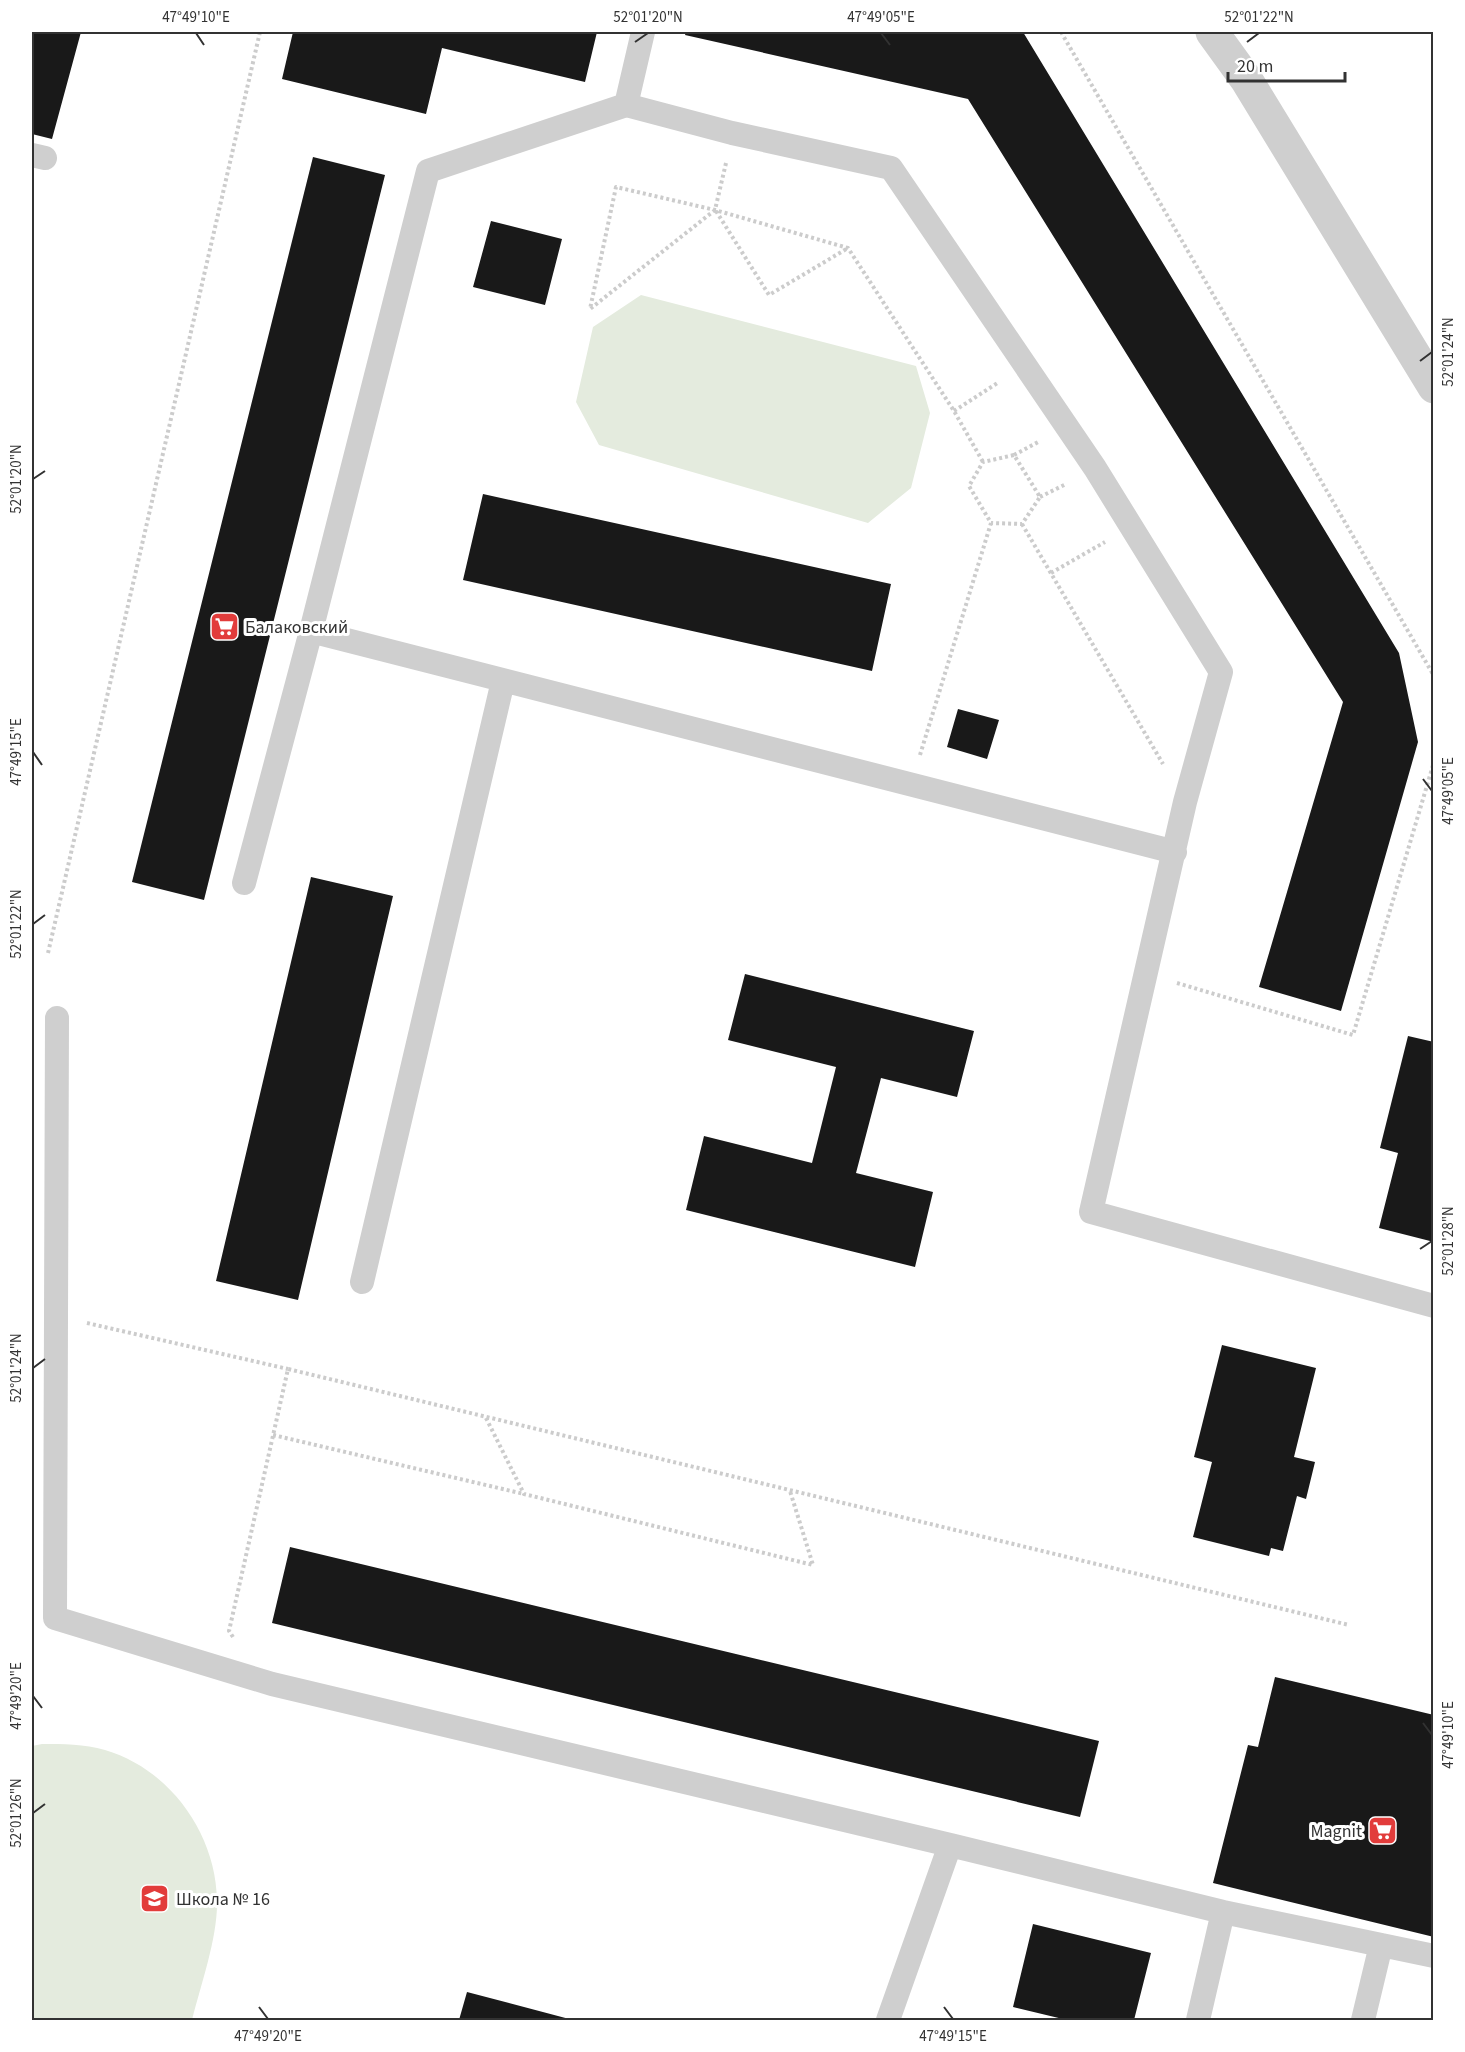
<svg xmlns="http://www.w3.org/2000/svg" width="1465" height="2052" font-family="'Source Sans 3',sans-serif">
  <style>
    .grass { fill: #e4ebde }
    .building { fill: #191919 }
    .lines { fill: none; stroke-linecap: round; stroke-linejoin: round }
    .path { stroke: #ccc; stroke-width: 4; stroke-dasharray: 3 3; stroke-linecap: butt }
    .lane { stroke: #cfcfcf; stroke-width: 24 }
    .street { stroke: #cfcfcf; stroke-width: 33 }
    .ticks { fill: none; stroke: #323232; stroke-width: 2 }
    .labels { text-anchor: middle; dominant-baseline: central; stroke-width: 6; stroke-linejoin: round; paint-order: stroke }
    .poi-label { font-size: 18px; fill: #323232; stroke: #fff; text-anchor: start }
    .neatline { fill: none; stroke: #323232; stroke-width: 2 }
    .ticks-label { font-size: 15px; text-anchor: middle; fill: #323232 }
  </style>
  <rect width="100%" height="100%" fill="#fff"/>
  <path class="grass" d="M641 295 916 366 930 413 911 488 868 523 599 445 576 402 593 327Z
    M42 1744C63 1744 84 1744 105 1750 170 1769 216 1834 217 1900 218 1937 201 1984 192 2020H32V1746Z"/>
  <path class="building" d="M32 32H81L52 139 32 134Z
    M293 32H597L585 82 442 48 426 114 282 79Z
    M686 32H1023L1399 653 1418 742 1341 1011 1259 987 1343 702 968 99 685 35Z
    M313 157 385 175 204 900 132 882Z
    M491 221 562 239 545 305 473 287Z
    M483 494 891 584 872 671 463 580Z
    M958 709 999 720 987 759 947 747Z
    M311 877 393 896 298 1300 216 1281Z
    M745 974 974 1031 957 1097 881 1078 856 1173 933 1192 915 1267 686 1210 704 1136 812 1163 836 1067 728 1040Z
    M1408 1036 1434 1042V1242L1379 1228 1398 1153 1380 1148Z
    M1222 1345 1316 1368 1294 1457 1315 1462 1306 1499 1297 1496 1283 1551 1271 1548 1269 1556 1193 1537 1212 1462 1194 1457Z
    M290 1547 1099 1741 1080 1817 272 1623Z
    M1275 1677 1434 1715V1937L1213 1883 1248 1745 1258 1747Z
    M1033 1924 1151 1953 1134 2020H1067L1013 2007Z
    M467 1992 573 2020H459Z"/>
  <g class="lines">
    <path class="path" d="M1061 32 1434 676
      M726 163 715 210 590 309 616 187 715 210 848 248 954 411 983 462
      M716 211 769 295 848 248
      M954 411 999 382
      M1014 455 1040 441
      M1040 497 1066 484
      M1022 524 1163 764
      M1051 573 1105 542
      M920 755 991 523 969 486 983 462 1014 455 1040 497 1022 524 991 523
      M48 953 260 32
      M1177 983 1353 1035 1434 762
      M87 1323 288 1369
      M486 1418 524 1494 813 1565 790 1491
      M273 1435 524 1494
      M233 1637 229 1631 288 1369 1349 1625"/>
    <path class="lane" d="M626 105 732 133 891 168 1095 468 1221 672 1185 802 1091 1212 1434 1306
      M32 155 45 158
      M311 631 1175 852
      M244 883 311 631 428 171 626 105 643 32
      M57 1018 55 1618 272 1684 950 1845
      M362 1282 503 681
      M888 2020 950 1845 1223 1912 1434 1956
      M1198 2020 1223 1912
      M1363 2020 1381 1945"/>
    <path class="street" d="M1212 32 1246 79 1434 387"/>
  </g>
  <path class="ticks" d="M196 33 204 45M881 33 890 45M635 42 648 33M1247 42 1259 33M1420 361 1432 352M33 479 45 471M33 752 42 765M1423 779 1432 791M33 924 45 915M1420 1249 1432 1241M33 1368 45 1359M33 1696 42 1708M1423 1723 1432 1735M33 1813 45 1804M259 2007 268 2019M944 2007 953 2019"/>
  <defs>
    <symbol id="supermarket-square" viewBox="-11 -11 22 22"><rect x="-9" y="-9" width="18" height="18" rx="4" fill="#e23c3b" stroke="#fff"/><path d="M-6-5.5h2.5l.6 2H6L4.5 2H-2.5L-4.4-4H-6ZM-1.5 3.2a1.3 1.3 0 1 0 .1 0ZM3 3.2a1.3 1.3 0 1 0 .1 0Z" fill="#fff"/></symbol>
    <symbol id="school-square" viewBox="-11 -11 22 22"><rect x="-9" y="-9" width="18" height="18" rx="4" fill="#e23c3b" stroke="#fff"/><path d="M0-5L7-2L0 1L-7-2ZM-4 1L0 2.5L4 1V4Q0 6-4 4Z" fill="#fff"/></symbol>
  </defs>
  <g fill-rule="evenodd">
    <use href="#supermarket-square" x="208" y="610" width="33" height="33"/>
    <use href="#supermarket-square" x="1366" y="1814" width="33" height="33"/>
    <use href="#school-square" x="138" y="1882" width="33" height="33"/>
  </g>
  <g class="labels">
    <g class="poi-label">
      <text x="245" y="627">Балаковский</text>
      <text x="1362" y="1831" text-anchor="end">Magnit</text>
      <text x="176" y="1899">Школа № 16</text>
    </g>
  </g>
  <rect width="1465" height="2052" fill="none" stroke="#ffffff" stroke-width="66"/>
  <path d="M1228 72v9h117v-9" fill="none" stroke="#323232" stroke-width="3"/>
  <text x="1237" y="72" font-size="18" fill="#323232" stroke="#ffffff" stroke-width="4.5" paint-order="stroke">20 m</text>
  <rect x="33" y="33" width="1399" height="1986" class="neatline"/>
  <g class="ticks-label">
    <text x="196" y="22">47°49'10"E</text>
    <text x="648" y="22">52°01'20"N</text>
    <text x="881" y="22">47°49'05"E</text>
    <text x="1259" y="22">52°01'22"N</text>
    <text transform="translate(1448 352) rotate(-90)" y="5">52°01'24"N</text>
    <text transform="translate(16 479) rotate(-90)" y="5">52°01'20"N</text>
    <text transform="translate(16 752) rotate(-90)" y="5">47°49'15"E</text>
    <text transform="translate(1448 791) rotate(-90)" y="5">47°49'05"E</text>
    <text transform="translate(16 924) rotate(-90)" y="5">52°01'22"N</text>
    <text transform="translate(1448 1241) rotate(-90)" y="5">52°01'28"N</text>
    <text transform="translate(16 1368) rotate(-90)" y="5">52°01'24"N</text>
    <text transform="translate(16 1696) rotate(-90)" y="5">47°49'20"E</text>
    <text transform="translate(1448 1735) rotate(-90)" y="5">47°49'10"E</text>
    <text transform="translate(16 1813) rotate(-90)" y="5">52°01'26"N</text>
    <text x="268" y="2041">47°49'20"E</text>
    <text x="953" y="2041">47°49'15"E</text>
  </g>
</svg>
